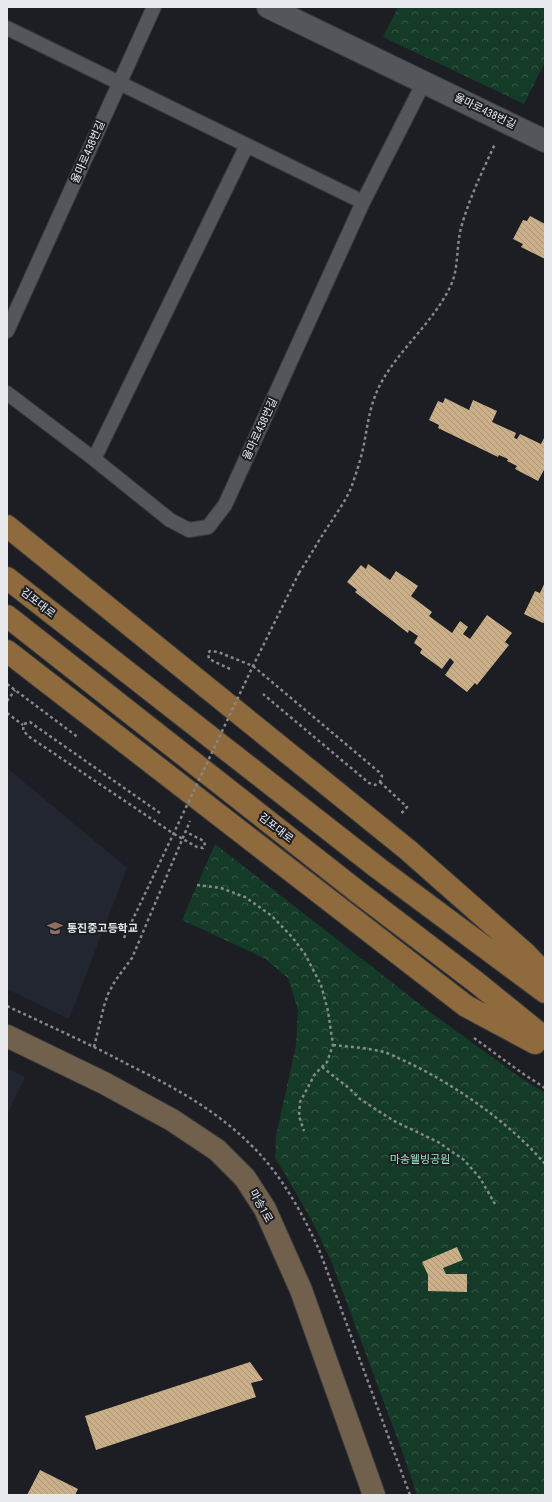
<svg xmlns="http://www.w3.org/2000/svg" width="552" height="1502" font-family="'Roboto Condensed','Noto Sans KR',sans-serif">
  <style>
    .built { fill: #222630 }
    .park { fill: url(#park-crowns) }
    .building { fill: url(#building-back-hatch) }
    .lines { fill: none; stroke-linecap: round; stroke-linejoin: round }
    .lane-casing { stroke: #383a3d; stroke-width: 16 }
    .street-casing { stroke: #383a3d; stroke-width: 24 }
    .secondary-casing { stroke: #383a3d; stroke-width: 24 }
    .primary-casing { stroke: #383a3d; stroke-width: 24 }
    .path { stroke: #86888c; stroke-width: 2.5; stroke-dasharray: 3 3; stroke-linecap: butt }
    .lane { stroke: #53565b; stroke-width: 14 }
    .street { stroke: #53565b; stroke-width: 22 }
    .secondary { stroke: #71604c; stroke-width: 22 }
    .primary { stroke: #8e6a3c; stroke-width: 22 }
    .path-bridge { stroke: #86888c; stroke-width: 2.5; stroke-dasharray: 3 3; stroke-linecap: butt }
    .labels { text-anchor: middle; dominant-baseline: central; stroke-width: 4; stroke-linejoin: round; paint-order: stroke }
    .street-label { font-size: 11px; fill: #e7e9ec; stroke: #1c1e23 }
    .poi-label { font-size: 11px; font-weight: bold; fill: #e7e9ec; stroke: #1c1e23; text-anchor: start }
    .park-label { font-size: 11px; fill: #9ae2b9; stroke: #1c1e23 }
  </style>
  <defs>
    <pattern id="park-crowns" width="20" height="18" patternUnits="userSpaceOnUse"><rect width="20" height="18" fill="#143b27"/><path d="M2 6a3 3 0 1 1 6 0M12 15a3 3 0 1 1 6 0" fill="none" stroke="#365746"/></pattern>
    <pattern id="building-back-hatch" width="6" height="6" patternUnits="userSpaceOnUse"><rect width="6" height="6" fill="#cbaf88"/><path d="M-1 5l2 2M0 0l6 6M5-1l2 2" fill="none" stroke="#aa9578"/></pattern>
  </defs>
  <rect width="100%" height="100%" fill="#1c1e23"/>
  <path class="built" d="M7 768 127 868 69 1019 7 989Z
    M7 1068 25 1077 7 1115Z"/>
  <path class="park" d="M398 7H545V62L524 104 383 37Z
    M215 844 422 1006 518 1076 545 1093V1495H417L402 1451 332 1263 312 1221 288 1179 275 1158 276 1136 296 1045 298 1010 288 978 264 958 182 920Z"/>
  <path class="building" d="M530 216 545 224V259L521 247 523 244 513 239 523 220 527 221Z
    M445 398 469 410 473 400 497 411 492 422 516 433 514 438 517 439 520 434 541 444 545 436V468L538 481 515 469 517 466 507 461 508 459 499 455 498 457 438 428 439 425 429 420 438 401 443 403Z
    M368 564 390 580 396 571 418 586 411 596 432 612 429 616 452 633 460 621 468 627 463 634 470 639 487 615 512 633 505 642 509 645 477 685 475 683 467 692 445 675 454 662 450 658 442 669 420 653 422 649 414 643 418 636 409 630 408 633 355 592 357 590 347 582 361 565 366 569Z
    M545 582V622L543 623 524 614 535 591 540 593Z
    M457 1247 463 1260 443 1268 446 1274H467V1292L428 1291V1275L422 1262Z
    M250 1362 263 1380 251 1383 256 1397 96 1450 85 1416Z
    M40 1470 78 1489 75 1495H27Z"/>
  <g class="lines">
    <defs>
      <path id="lane" d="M7 28 363 202
        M7 331 154 7
        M7 393 94 459 170 520 189 530 208 527 225 505 363 202 424 82
        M94 459 247 145"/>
      <path id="street" d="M268 7 545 141"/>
      <path id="secondary" d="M7 1036 104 1083 172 1120 217 1150 245 1178 265 1209 301 1290 374 1495"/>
      <path id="primary" d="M7 526 408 850 526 954 545 974
        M7 578 378 868 545 992
        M7 616 358 892 476 982 545 1038
        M7 651 466 1006 535 1043"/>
    </defs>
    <use href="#lane" class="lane-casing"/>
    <use href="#street" class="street-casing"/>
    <use href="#secondary" class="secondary-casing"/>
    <use href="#primary" class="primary-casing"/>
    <path class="path" d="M299 573C310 556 320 538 331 522 338 511 346 500 351 488 356 474 361 459 364 444 368 423 370 403 381 383 400 348 434 322 451 285 459 267 456 247 461 228 469 199 482 172 495 144
      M230 669 209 659 208 653 210 651 218 652 253 666 379 772 382 776 380 782 375 785 369 783 263 694
      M7 684 79 738
      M7 701 15 690
      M7 713 23 725
      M380 782 407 807 400 815
      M160 813 34 725 30 722 24 724 23 730 28 736 174 834
      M197 885 221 888 245 897 272 916 292 937 305 954 321 985 328 1011 333 1045 327 1062 315 1074 300 1102 299 1116 304 1131
      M7 1006C47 1025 88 1043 127 1064 172 1086 216 1110 251 1145 281 1174 303 1214 320 1252L410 1495
      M474 1038 522 1073 545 1088
      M333 1045C351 1047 370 1048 387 1053 395 1056 402 1060 409 1063 457 1086 511 1124 545 1164
      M94 1047 104 1006 108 994 115 981 132 958 190 821
      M322 1067 350 1089 360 1099 394 1121 438 1142 464 1160 480 1178 495 1204"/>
    <use href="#lane" class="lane"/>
    <use href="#street" class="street"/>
    <use href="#secondary" class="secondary"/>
    <use href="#primary" class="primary"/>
    <path class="path-bridge" d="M174 834 197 847 203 848 205 846 204 841 186 832
      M124 938 253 666 299 573"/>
  </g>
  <defs>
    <symbol id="school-bare" viewBox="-9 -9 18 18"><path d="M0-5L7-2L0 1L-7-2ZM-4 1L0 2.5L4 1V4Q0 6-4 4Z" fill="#8d6e63" stroke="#1c1e23" stroke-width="2.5" paint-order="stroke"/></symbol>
  </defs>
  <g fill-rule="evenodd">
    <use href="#school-bare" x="44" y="917" width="22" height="22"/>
  </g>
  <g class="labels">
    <g class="street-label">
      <text transform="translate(485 111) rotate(26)">율마로438번길</text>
      <text transform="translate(88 152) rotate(-66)">율마로438번길</text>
      <text transform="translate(260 429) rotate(-65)">율마로438번길</text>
      <text transform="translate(38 603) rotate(38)">김포대로</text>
      <text transform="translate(276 828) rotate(38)">김포대로</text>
      <text transform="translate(261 1206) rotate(61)">마송1로</text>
    </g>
    <g class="poi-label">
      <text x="67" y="928">통진중고등학교</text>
    </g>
    <g class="park-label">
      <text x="420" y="1159">마송웰빙공원</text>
    </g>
  </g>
  <rect width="552" height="1502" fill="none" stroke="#e7e9ec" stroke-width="16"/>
</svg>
